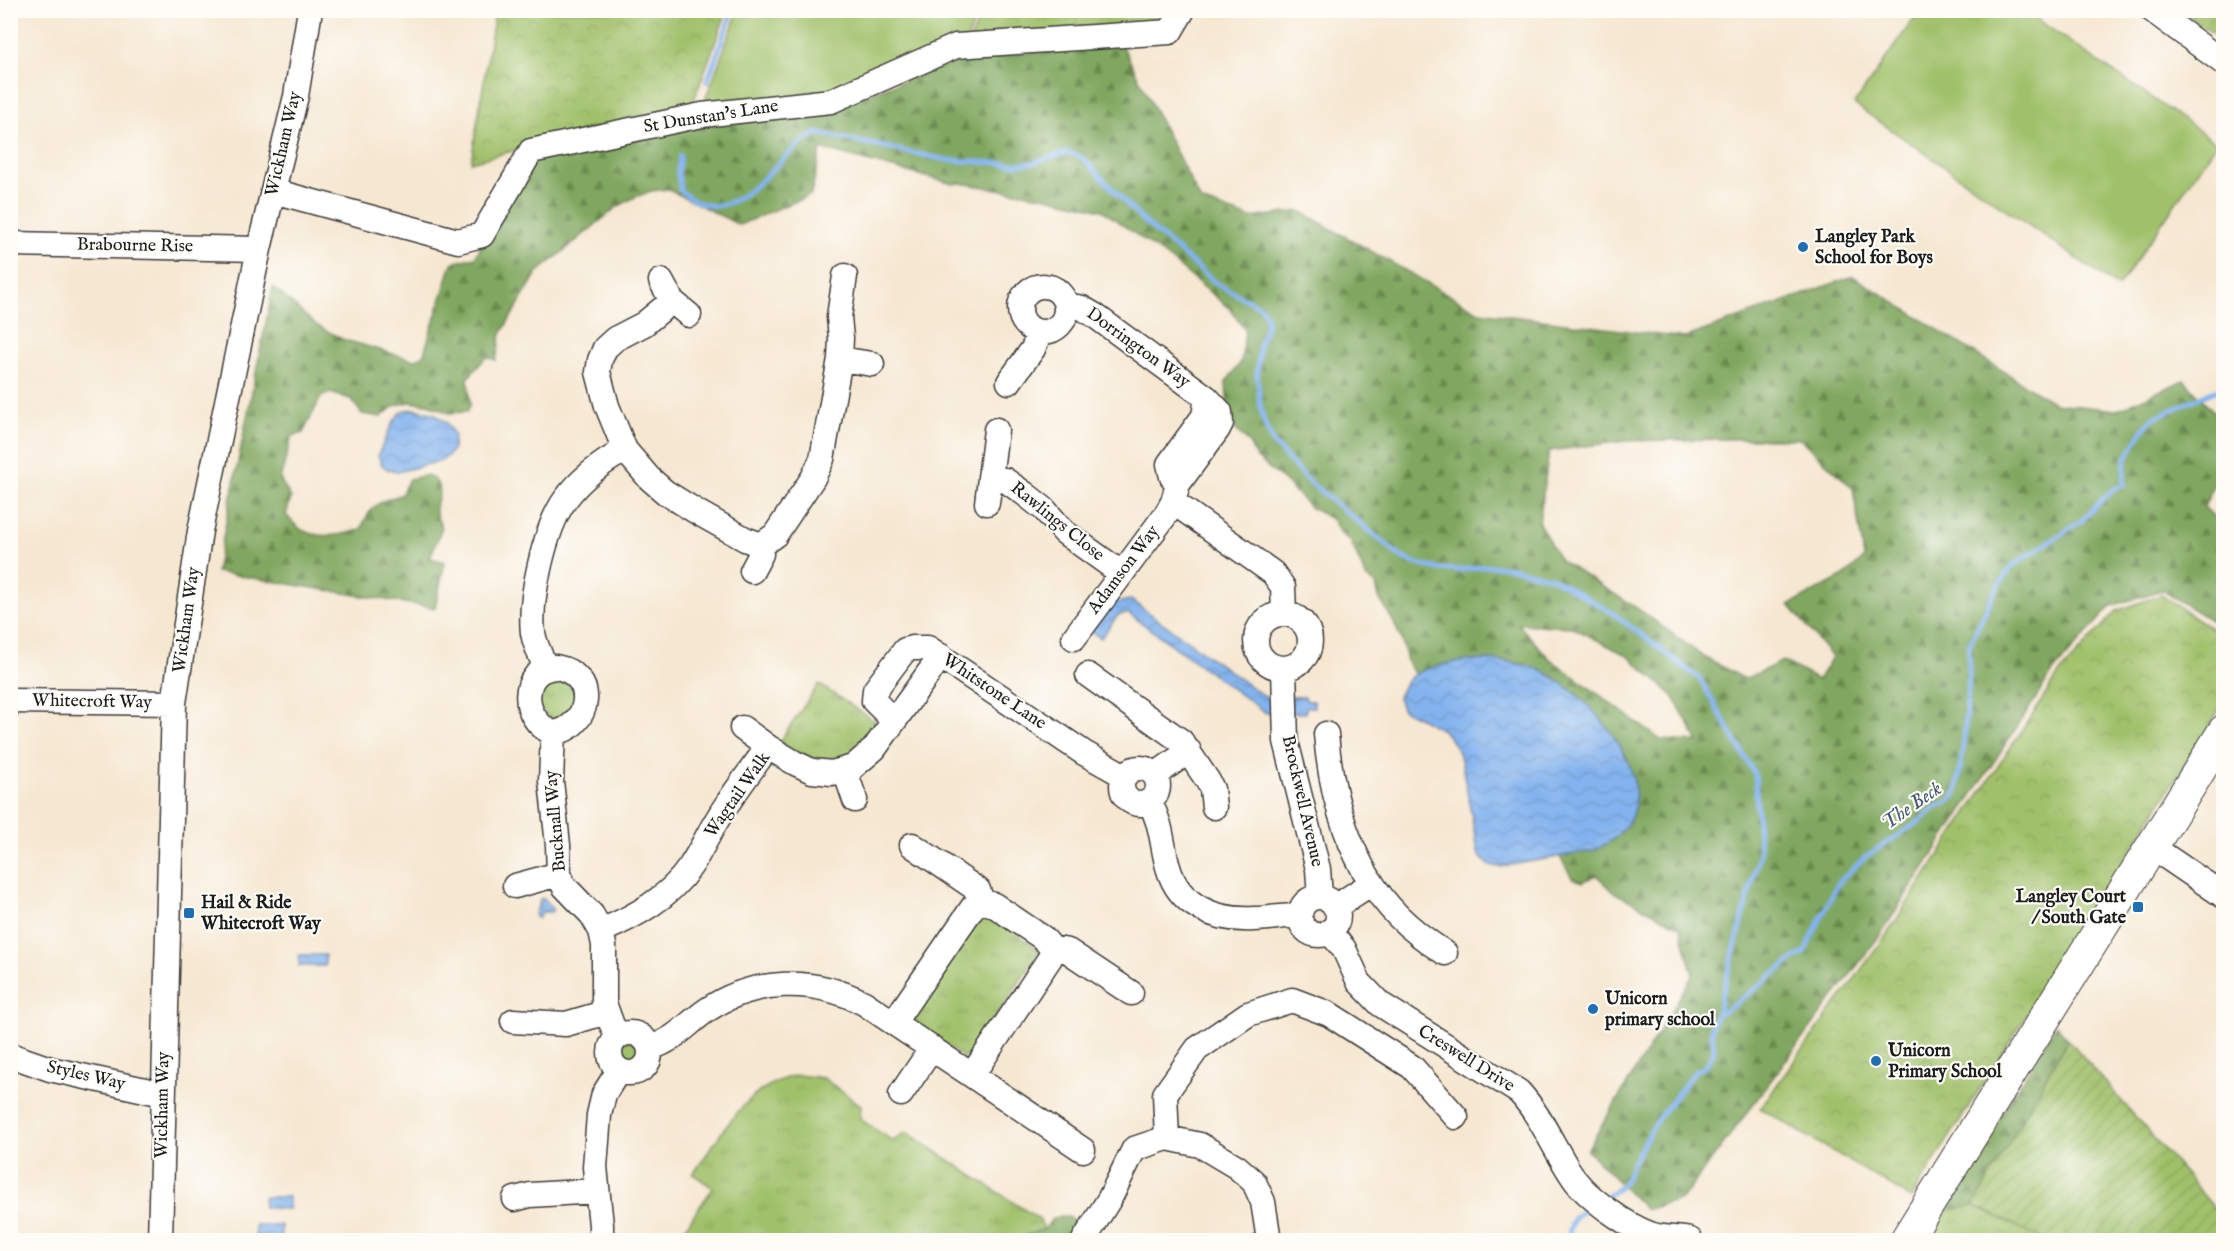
<svg xmlns="http://www.w3.org/2000/svg" width="2234" height="1251" font-family="'IM FELL English',serif">
  <style>
    .grass { fill: url(#grass-tufts); stroke: #5e6e43; stroke-width: 1.5 }
    .forest { fill: url(#forest-firs); stroke: #4e623d; stroke-width: 1.5; fill-rule: evenodd }
    .park { fill: url(#park-crowns); stroke: #5e6e43; stroke-width: 1.5 }
    .garden { fill: url(#garden-furrows); stroke: #5e6e43; stroke-width: 1.5 }
    .pitch { fill: #a0c16a; stroke: #5e6e43; stroke-width: 1.5 }
    .water { fill: url(#water-waves); stroke: #506885; stroke-width: 1.5 }
    .lines { fill: none; stroke-linecap: round; stroke-linejoin: round }
    .stream { stroke: #83b3ee; stroke-width: 5 }
    .minor-casing { stroke: #3d3a37; stroke-width: 27 }
    .major-casing { stroke: #3d3a37; stroke-width: 34 }
    .minor { stroke: #fff; stroke-width: 24 }
    .major { stroke: #fff; stroke-width: 32 }
    .poi-dot { fill: #1f6fb2; stroke: #fdfcf7; stroke-width: 2 }
    .labels { text-anchor: middle; dominant-baseline: central; stroke-width: 4.5; stroke-linejoin: round; paint-order: stroke }
    .street-label { font-size: 18px; fill: #1c1c1c; stroke: #fdfcf7 }
    .poi-label { font-size: 18px; font-weight: bold; fill: #1c1c1c; stroke: #fdfcf7; text-anchor: start }
    .water-label { font-size: 20px; font-style: italic; fill: #455870; stroke: #fdfcf7 }
  </style>
  <defs>
    <pattern id="grass-tufts" width="24" height="20" patternUnits="userSpaceOnUse" patternTransform="scale(1.5)"><rect width="24" height="20" fill="#a0c16a"/><path d="M3 7l-1-3M5 7V3M7 7l1-3M15 17l-1-3M17 17v-4M19 17l1-3" fill="none" stroke="#89a55b"/></pattern>
    <pattern id="forest-firs" width="22" height="20" patternUnits="userSpaceOnUse" patternTransform="scale(1.5)"><rect width="22" height="20" fill="#80a75e"/><path d="M5 1l3.5 6h-7zM16 11l3.5 6h-7z" fill="#68874d"/></pattern>
    <pattern id="park-crowns" width="20" height="18" patternUnits="userSpaceOnUse" patternTransform="scale(1.5)"><rect width="20" height="18" fill="#a0c16a"/><path d="M2 6a3 3 0 1 1 6 0M12 15a3 3 0 1 1 6 0" fill="none" stroke="#89a55b"/></pattern>
    <pattern id="garden-furrows" width="10" height="10" patternUnits="userSpaceOnUse" patternTransform="scale(1.5)"><rect width="10" height="10" fill="#a0c16a"/><path d="M-1 1l2-2M0 10L10 0M9 11l2-2" fill="none" stroke="#89a55b"/></pattern>
    <pattern id="water-waves" width="16" height="10" patternUnits="userSpaceOnUse" patternTransform="scale(1.5)"><rect width="16" height="10" fill="#83b3ee"/><path d="M0 5q4-4 8 0t8 0" fill="none" stroke="#7199cc"/></pattern>
  </defs>
  <rect width="100%" height="100%" fill="#fdfcf7"/>
  <filter id="ink" filterUnits="userSpaceOnUse"><feTurbulence type="fractalNoise" baseFrequency=".0167" numOctaves="2"/><feDisplacementMap in="SourceGraphic" scale="12" xChannelSelector="R" yChannelSelector="G"/><feConvolveMatrix kernelMatrix="1 2 1 2 8 2 1 2 1" color-interpolation-filters="sRGB"/></filter>
  <filter id="wash" filterUnits="userSpaceOnUse"><feTurbulence type="fractalNoise" baseFrequency=".008" numOctaves="4" result="noise"/><feDisplacementMap in="SourceGraphic" scale="24" xChannelSelector="R" yChannelSelector="G"/><feGaussianBlur stdDeviation="1.35" result="paint"/><feColorMatrix in="noise" values="0 0 0 0 0 0 0 0 0 0 0 0 0 0 0 0 0 1.4 0 .05"/><feComposite in="paint" operator="in"/></filter>
  <g filter="url(#wash)">
    <rect width="100%" height="100%" fill="#f6e7d1"/>
    <path class="grass" d="M557 672 581 698 561 725 534 707V693Z
      M819 684 882 726 868 746 831 766 778 744Z
      M987 912 1040 951 969 1058H964L914 1023 911 1014 975 918Z
      M617 1053a13 13 0 1 1 26 0a13 13 0 1 1-26 0Z
      M798 1075 823 1078 861 1105 860 1119 893 1141 904 1133H908L1040 1220 1049 1240H699L684 1229 713 1188 693 1174C722 1134 745 1085 798 1075Z"/>
    <path class="forest" d="M1121 43 1201 201 1250 218 1300 211 1479 312 1684 338 1853 276 2054 403 2117 410 2184 380 2222 420 2223 426V466L2204 507 2223 526V628L2162 590 2111 606 2053 672 1880 935 1682 1199 1646 1210 1587 1150 1693 975 1680 927 1615 893 1596 875 1583 882 1572 878 1451 667 1415 675 1407 661 1402 641 1393 621 1379 598 1376 585 1366 577 1351 542 1340 533 1333 520 1311 508 1285 482 1256 457 1249 443 1235 429 1234 416 1227 401 1226 382 1241 362 1245 330 1230 309 1171 260 1102 210 1042 196 959 183 953 184 821 149 811 195 739 225 668 189 651 191 633 198 617 207 537 273 501 334 496 360 487 357C479 363 476 371 468 377L470 405 467 412 449 413 428 404 409 402 394 406 381 417 362 414 351 399 330 393 321 397 303 433 292 436 280 479 291 498 286 515C291 520 298 529 304 531 320 539 346 535 361 529 369 507 378 501 401 495L409 479 428 475C450 490 434 494 436 513 436 517 440 523 442 527L430 558 445 562 435 608 216 572 273 287 316 325 342 339 414 360 423 356 452 263 475 257 535 154 705 122 829 108 962 60ZM1727 439H1800L1853 488 1864 558 1844 576 1789 605 1832 657 1818 680 1783 661 1745 679 1704 657 1640 610 1560 560 1539 523 1549 451 1625 441ZM1518 624 1572 627 1628 656 1673 696 1698 742 1661 740 1549 658Z
      M2056 1025 2068 1039 1974 1205 2045 1240H1925Z
      M1060 1216 1068 1217 1074 1221 1068 1240H1016L1026 1235 1045 1229 1052 1219Z"/>
    <path class="park" d="M495 11H727L693 103 471 162Z
      M982 11H1170L1157 31 970 42Z
      M2182 11H2223V41L2183 12Z
      M2161 595 2223 636V704L1911 1198 1760 1108 1885 937 2059 674 2116 611Z
      M1974 1205 2045 1240H1925L1942 1212Z"/>
    <path class="garden" d="M2068 1039 2223 1218V1240H2045L1974 1205Z"/>
    <path class="pitch" d="M738 11H978L967 41 828 96 702 109Z
      M1919 11H2025L2217 143 2118 287 1854 104Z"/>
    <path class="water" d="M415 409 435 414 447 423 454 435 453 449 448 456 441 461 397 472 389 470 382 465 378 455 392 424 400 413 404 410Z
      M1131 600 1265 697H1305L1307 701H1314V707H1306V713H1266L1128 613 1118 615 1101 638 1090 631 1109 604Z
      M1481 660C1501 660 1521 662 1540 670 1600 698 1690 811 1592 851L1499 867 1489 865 1479 856 1461 759 1454 744 1443 730 1402 709 1398 697C1401 691 1403 685 1408 680 1421 665 1462 661 1481 660Z
      M541 898 545 900 553 910 551 912H542L538 919 535 915Z
      M299 955H325V966H299Z
      M263 1197H288L289 1209 264 1208Z
      M255 1225H281V1237L255 1236Z"/>
    <g class="lines">
      <path class="stream" d="M707 82 733 10
        M680 156 678 172 680 190C735 242 776 149 818 133L947 160 1014 164 1032 163 1061 154 1071 153 1083 158 1140 218 1217 284 1261 307 1267 316 1266 328 1260 342 1257 373 1260 406 1265 425 1273 443 1307 480 1400 556 1414 563 1439 569 1460 570 1485 566 1508 567 1552 578 1611 612 1700 679 1755 775 1760 853 1717 1014
        M1603 1199 1617 1189 1626 1180 1632 1164 1658 1119 1695 1071 1705 1067 1713 1054 1714 1047 1711 1030 1717 1014 1727 1010 1796 957 1804 953 1838 883 1865 857 1917 823 1939 805 1948 802 1956 794 1963 750 1969 679V646L1995 591 2012 566 2081 521 2112 490 2124 485 2125 460 2145 427 2153 418 2224 387
        M1567 1240 1574 1217 1592 1205"/>
    </g>
  </g>
  <g filter="url(#ink)">
    <g class="lines">
      <defs>
        <path id="minor" d="M2152 10 2224 63
          M273 191 458 241 482 235 531 151 702 115 831 101 956 46 1170 32 1183 10
          M10 244 259 249
          M661 281 672 301 644 324 615 339 605 348 600 360 598 372 607 406 625 450 649 478 665 492 697 512 745 539 761 545 775 535 813 478 822 459 840 359 841 338 839 317 845 276
          M1020 309a23 23 0 1 1 46 0a23 23 0 1 1-46 0Z
          M672 301 689 315
          M1067 305 1082 308 1094 315 1207 398 1220 412 1221 423 1218 429 1178 484 1173 502 1167 513 1074 638
          M840 359 872 364
          M1009 382 1033 349 1040 332
          M990 477 1005 480 1025 494 1044 509 1064 532 1121 573
          M1178 484 1172 477 1169 464 1204 416 1207 398
          M1173 502 1273 573 1283 587 1284 614
          M987 503 996 430
          M752 571 761 554V545
          M1256 641a27 27 0 1 1 54 0a27 27 0 1 1-54 0Z
          M556 667C600 675 590 728 553 733 520 720 519 669 556 667Z
          M546 668C541 657 535 645 533 633 529 599 545 528 565 500 581 478 601 463 625 450
          M1284 668 1286 741 1318 869 1320 897
          M1088 675 1181 741 1208 781 1212 789 1214 807
          M10 701 174 703
          M894 721 874 701 875 690 905 650 912 648H928L1084 753 1125 776
          M742 728 768 747
          M553 733 551 781 558 845 559 874 564 886 592 915 601 931 604 945V1003L612 1025 618 1037
          M1326 734C1331 799 1351 868 1398 916 1412 930 1428 942 1445 953
          M1122 786a18 18 0 1 1 36 0a18 18 0 1 1-36 0Z
          M845 771 855 800
          M1155 775 1189 751
          M1149 801C1163 826 1161 842 1168 867 1179 907 1216 921 1254 919 1270 919 1284 915 1300 916
          M912 845 972 886 978 890 982 901
          M2152 847 2224 896
          M515 886 559 874
          M1300 916a19 19 0 1 1 38 0a19 19 0 1 1-38 0Z
          M1335 907 1372 883
          M601 931C634 917 669 898 690 867 701 851 709 832 720 815 735 791 752 769 768 747L795 763 812 771 832 773 853 767 874 749 941 656
          M1329 931 1344 949 1359 982 1380 1004 1519 1092C1542 1117 1554 1149 1573 1177 1586 1197 1627 1226 1650 1234 1663 1239 1678 1237 1690 1240
          M513 1021 566 1024 607 1012
          M894 1022 973 907 982 901 994 905 1022 924 1043 938 1052 948 1068 951 1131 993
          M610 1053a20 20 0 1 1 40 0a20 20 0 1 1-40 0Z
          M650 1048C674 1041 687 1024 707 1010 754 978 814 977 864 1003L1083 1150
          M10 1055 50 1069 163 1094
          M972 1075 1050 958 1052 948
          M901 1094 932 1048
          M1167 1138 1200 1145 1237 1167 1254 1182 1263 1202 1269 1240
          M515 1199 530 1195 597 1191
          M160 1240 174 703 200 531 259 249 296 96 310 10
          M601 1240V1225L595 1167 599 1115 604 1094 619 1070
          M1084 1240 1110 1198 1134 1149 1167 1138 1165 1094 1197 1049 1248 1014 1292 1000 1329 1014 1412 1067 1456 1117"/>
        <path id="major" d="M1906 1240 2224 731"/>
      </defs>
      <use href="#minor" class="minor-casing"/>
      <use href="#major" class="major-casing"/>
      <use href="#minor" class="minor"/>
      <use href="#major" class="major"/>
    </g>
  </g>
  <g class="poi-dot">
    <circle cx="1803" cy="247" r="6"/>
    <rect x="2132" y="901" width="12" height="12" rx="3"/>
    <rect x="183" y="907" width="12" height="12" rx="3"/>
    <circle cx="1593" cy="1009" r="6"/>
    <circle cx="1876" cy="1061" r="6"/>
  </g>
  <g class="labels">
    <g class="street-label">
      <text transform="translate(711 117) rotate(-9)">St Dunstan's Lane</text>
      <text transform="translate(284 144) rotate(-77)">Wickham Way</text>
      <text transform="translate(135 246) rotate(1)">Brabourne Rise</text>
      <text transform="translate(1138 348) rotate(36)">Dorrington Way</text>
      <text transform="translate(1057 522) rotate(39)">Rawlings Close</text>
      <text transform="translate(1124 570) rotate(-53)">Adamson Way</text>
      <text transform="translate(187 620) rotate(-82)">Wickham Way</text>
      <text transform="translate(994 692) rotate(34)">Whitstone Lane</text>
      <text transform="translate(92 702) rotate(1)">Whitecroft Way</text>
      <text transform="translate(738 795) rotate(-55)">Wagtail Walk</text>
      <text transform="translate(1302 801) rotate(77)">Brockwell Avenue</text>
      <text transform="translate(556 821) rotate(-95)">Bucknall Way</text>
      <text transform="translate(1466 1059) rotate(32)">Creswell Drive</text>
      <text transform="translate(86 1076) rotate(13)">Styles Way</text>
      <text transform="translate(163 1105) rotate(-89)">Wickham Way</text>
    </g>
    <g class="poi-label">
      <text x="1815" y="237">Langley Park<tspan x="1815" dy="21">School for Boys</tspan></text>
      <text x="2126" y="897" text-anchor="end">Langley Court<tspan x="2126" dy="21">/ South Gate</tspan></text>
      <text x="201" y="903">Hail &amp; Ride<tspan x="201" dy="21">Whitecroft Way</tspan></text>
      <text x="1605" y="999">Unicorn<tspan x="1605" dy="21">primary school</tspan></text>
      <text x="1888" y="1051">Unicorn<tspan x="1888" dy="21">Primary School</tspan></text>
    </g>
    <g class="water-label">
      <text transform="translate(1912 806) rotate(-35)">The Beck</text>
    </g>
  </g>
  <rect width="2234" height="1251" fill="none" stroke="#fdfcf7" stroke-width="36"/>
</svg>
